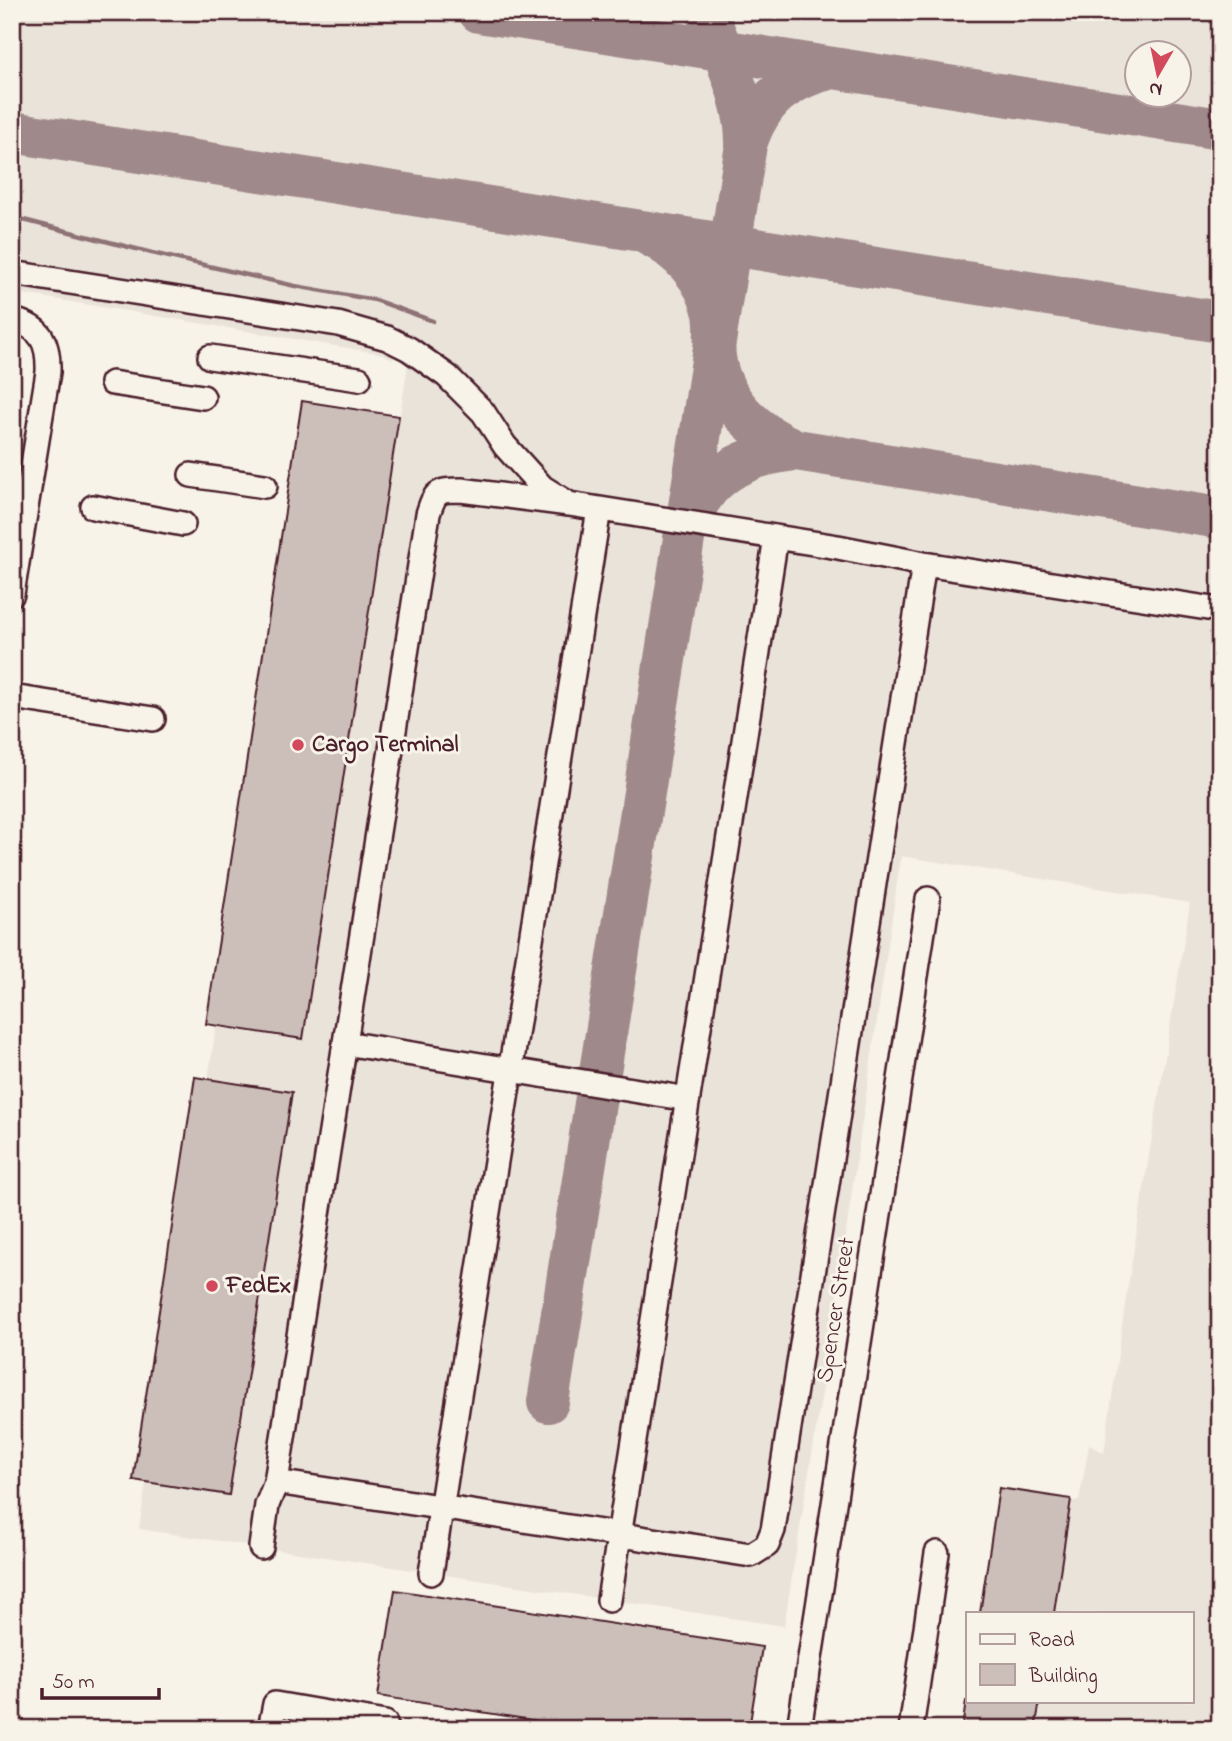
<svg xmlns="http://www.w3.org/2000/svg" width="1232" height="1741" font-family="'Indie Flower',sans-serif">
  <style>
    .built { fill: #eae3da; fill-rule: evenodd }
    .lines { fill: none; stroke-linecap: round; stroke-linejoin: round }
    .stream { stroke: #8e7275; stroke-width: 4.5 }
    .taxiway { stroke: #a0898a; stroke-width: 42 }
    .building { fill: #ccbfb9; stroke: #4a1f2b; stroke-width: 2 }
    .minor-casing { stroke: #4a1f2b; stroke-width: 28 }
    .minor { stroke: #f7f3e8; stroke-width: 23 }
    .poi-dot { fill: #d1495b; stroke: #f7f3e8; stroke-width: 2.5 }
    .labels { text-anchor: middle; dominant-baseline: central; stroke-width: 6; stroke-linejoin: round; paint-order: stroke }
    .poi-label { font-size: 24px; font-weight: bold; fill: #4a1f2b; stroke: #f7f3e8; text-anchor: start }
    .street-label { font-size: 24px; fill: #4a1f2b; stroke: #f7f3e8 }
  </style>
  <rect width="100%" height="100%" fill="#f7f3e8"/>
  <filter id="ink" filterUnits="userSpaceOnUse"><feTurbulence type="fractalNoise" baseFrequency=".0143" numOctaves="2"/><feDisplacementMap in="SourceGraphic" scale="14" xChannelSelector="R" yChannelSelector="G"/><feConvolveMatrix kernelMatrix="1 2 1 2 8 2 1 2 1" color-interpolation-filters="sRGB"/></filter>
  <g filter="url(#ink)">
    <path class="built" d="M12 12H1220V1729H1035L1039 1701H1192V1613H1053L1071 1501H1079L1089 1445 1104 1453 1126 1298 1190 903 901 856 827 1362 784 1626 139 1529 216 1027 301 1040 408 365 394 357 392 359 383 354 12 292ZM1138 52H1180V94H1138Z"/>
    <g class="lines">
      <path class="stream" d="M12 217 152 253 295 286 375 300 433 321"/>
      <path class="taxiway" d="M479 12 1220 129
        M12 132 1220 322
        M746 145C760 100 787 79 832 68
        M647 234C678 248 707 279 714 314 717 328 713 342 715 357 721 402 756 433 796 450L1220 518
        M688 515C696 507 701 498 708 489 731 462 762 454 796 450
        M548 1402 746 145C747 100 723 55 707 12"/>
    </g>
    <path class="building" d="M302 401 399 416 303 1039 206 1024Z
      M195 1077 292 1092 229 1495 133 1480Z
      M999 1488 1071 1499 1054 1613H980Z
      M395 1590 762 1647 749 1729H590L378 1696Z
      M966 1701H1040L1035 1729H962Z"/>
    <g class="lines">
      <defs>
        <path id="minor" d="M12 273 338 324 387 338 409 349 447 376 483 412 505 446 542 487 566 502
          M12 320C42 327 49 343 48 372L12 594
          M210 357 359 379
          M112 383 203 397
          M191 475 265 486
          M93 507 183 524
          M12 697 153 719
          M345 1043 688 1099
          M276 1482 751 1555 767 1545 773 1530 924 564
          M261 1547 267 1505 276 1482 428 514C435 492 437 490 461 490L569 504 838 547 924 564 1220 610
          M431 1573 599 509
          M609 1600 776 537
          M270 1729 275 1704 385 1723 384 1729
          M799 1729 928 899
          M911 1729 937 1553"/>
      </defs>
      <use href="#minor" class="minor-casing"/>
      <use href="#minor" class="minor"/>
    </g>
  </g>
  <g class="poi-dot">
    <circle cx="298" cy="745" r="7"/>
    <circle cx="212" cy="1286" r="7"/>
  </g>
  <g class="labels">
    <g class="poi-label">
      <text x="312" y="745">Cargo Terminal</text>
      <text x="226" y="1286">FedEx</text>
    </g>
    <g class="street-label">
      <text transform="translate(837 1310) rotate(-81)">Spencer Street</text>
    </g>
  </g>
  <rect width="1232" height="1741" fill="none" stroke="#f7f3e8" stroke-width="42"/>
  <rect x="21" y="21" width="1190" height="1699" fill="none" stroke="#4a1f2b" stroke-width="2.5" filter="url(#ink)"/>
  <rect x="966" y="1612" width="228" height="91" fill="#f7f3e8" stroke="#b29e9c" stroke-width="2"/>
  <rect x="980" y="1634" width="35" height="10" fill="#f7f3e8" stroke="#b29e9c" stroke-width="2"/>
  <text x="1029" y="1646" font-size="21" fill="#4a1f2b">Road</text>
  <rect x="980" y="1664" width="35" height="21" fill="#ccbfb9" stroke="#b29e9c" stroke-width="2"/>
  <text x="1029" y="1682" font-size="21" fill="#4a1f2b">Building</text>
  <g transform="translate(1158 74) rotate(189)"><circle r="33" fill="#f7f3e8" stroke="#b29e9c" stroke-width="2"/>
  <path d="M0-5L12 26L0 18L-12 26Z" fill="#d1495b"/>
  <text y="-10" font-size="19" font-weight="bold" text-anchor="middle" fill="#4a1f2b">N</text>
  </g>
  <path d="M42 1688v10h117v-10" fill="none" stroke="#4a1f2b" stroke-width="3.5"/>
  <text x="52" y="1688" font-size="21" fill="#4a1f2b" stroke="#f7f3e8" stroke-width="5" paint-order="stroke">50 m</text>
</svg>
